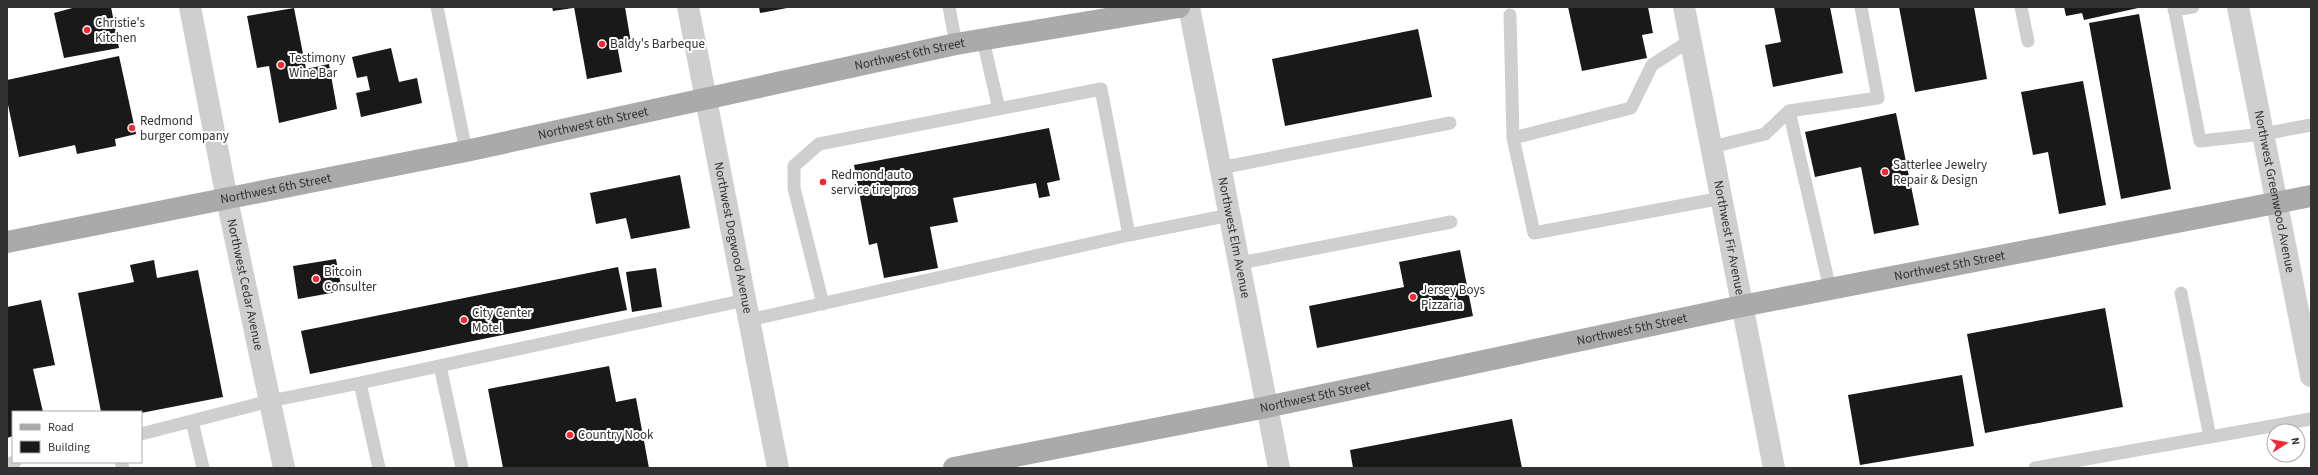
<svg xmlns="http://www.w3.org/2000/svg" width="2318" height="475" font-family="'Source Sans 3',sans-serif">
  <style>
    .building { fill: #191919 }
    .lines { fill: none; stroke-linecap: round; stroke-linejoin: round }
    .service { stroke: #cfcfcf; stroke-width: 13 }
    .minor { stroke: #cfcfcf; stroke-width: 22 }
    .primary { stroke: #aaa; stroke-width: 22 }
    .poi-dot { fill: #f62730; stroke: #fff; stroke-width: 1.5 }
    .labels { text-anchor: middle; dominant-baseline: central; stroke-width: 4; stroke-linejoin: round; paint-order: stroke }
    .poi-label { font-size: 13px; fill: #323232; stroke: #fff; text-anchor: start }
    .street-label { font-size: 13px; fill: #323232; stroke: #fff }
  </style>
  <rect width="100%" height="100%" fill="#fff"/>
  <path class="building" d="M76 7H111L119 48 64 58 54 13Z
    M552 7H573V8L553 11Z
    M574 7H625L631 43 617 45 622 72 587 79Z
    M759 7H787V8L760 13Z
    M1568 7H1648L1653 33 1642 35 1647 58 1582 71Z
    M1774 7H1830L1843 73 1773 87 1765 45 1781 42Z
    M1899 7H1974L1987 79 1915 92Z
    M2064 7H2138V8L2084 20 2082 13 2066 16Z
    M294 8 306 69 329 64 337 109 279 123 269 66 257 68 247 16Z
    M2139 14 2171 189 2121 199 2089 23Z
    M1418 29 1432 97 1285 126 1272 59Z
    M391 48 399 82 417 78 422 103 361 117 356 93 370 90 367 76 357 78 352 57Z
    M119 56 136 134 115 139 116 146 77 154 75 145 19 157 7 100V80Z
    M2083 81 2106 205 2059 214 2048 152 2033 155 2021 92Z
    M1896 113 1919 225 1874 234 1861 167 1815 177 1805 132Z
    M1049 128 1060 180 1047 183 1050 196 1039 198 1036 183 953 198 958 222 930 227 938 268 884 278 877 243 869 245 854 165Z
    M680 175 690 228 631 239 626 218 596 224 590 193Z
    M1460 250 1473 316 1317 348 1309 306 1404 287 1399 262Z
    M336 259 342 291 298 299 293 266Z
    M154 260 157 278 198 270 223 397 141 413 101 412 78 293 134 282 130 265Z
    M618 267 627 310 310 374 301 331Z
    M656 268 662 307 632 312 626 272Z
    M41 300 55 365 33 369 43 412H13V436L7 438V307Z
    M2105 308 2123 407 1985 433 1967 334Z
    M609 366 616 402 636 398 649 468H503L488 389Z
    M1962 375 1974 446 1860 465 1848 395Z
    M1512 419 1522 468H1353L1350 450Z"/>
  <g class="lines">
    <path class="service" d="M437 7 466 151
      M949 7 956 44
      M2021 7 2028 41
      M2174 7 2200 141 2263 134 2311 125
      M2174 10 2193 7
      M1510 15 1513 138
      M983 40 999 109
      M1691 40 1652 65 1631 108 1513 138 1534 233 1722 198
      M1789 111 1830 289
      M1712 147 1765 134 1789 111 1878 98 1861 7
      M1220 168 1450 123
      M1240 263 1451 222
      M2181 293 2210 437
      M823 304 794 188V166L819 144 1101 89 1129 235
      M749 320 1129 235 1230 215
      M440 366 462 468
      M192 421 203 468
      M141 434 270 401 360 383
      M121 462 123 468
      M7 464 15 462
      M379 468 360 383 745 300
      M2035 468 2311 419"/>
    <g class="minor">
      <path id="s1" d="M190 7 227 199 284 468"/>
      <path id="s2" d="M688 7 778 468"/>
      <path id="s3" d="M1189 7 1279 468"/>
      <path id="s4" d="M1684 7 1774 468"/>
      <path id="s5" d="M2238 7 2311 376"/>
    </g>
    <g class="primary">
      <path id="s6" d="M7 242 466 151 956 44 1179 7"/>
      <path id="s7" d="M954 468 1267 407 1742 306 2311 196"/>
    </g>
  </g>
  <g class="poi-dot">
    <circle cx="87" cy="30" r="4"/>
    <circle cx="602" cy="44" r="4"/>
    <circle cx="281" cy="65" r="4"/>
    <circle cx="132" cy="128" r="4"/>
    <circle cx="1885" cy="172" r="4"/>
    <circle cx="823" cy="182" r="4"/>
    <circle cx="316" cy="279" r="4"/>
    <circle cx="1413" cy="297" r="4"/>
    <circle cx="464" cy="320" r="4"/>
    <circle cx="570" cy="435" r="4"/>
  </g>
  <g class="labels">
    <g class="poi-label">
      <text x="95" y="23">Christie's<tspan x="95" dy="15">Kitchen</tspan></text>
      <text x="610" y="44">Baldy's Barbeque</text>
      <text x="289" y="58">Testimony<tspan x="289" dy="15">Wine Bar</tspan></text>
      <text x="140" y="121">Redmond<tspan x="140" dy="15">burger company</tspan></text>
      <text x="1893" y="165">Satterlee Jewelry<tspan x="1893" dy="15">Repair &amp; Design</tspan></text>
      <text x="831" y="175">Redmond auto<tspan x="831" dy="15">service tire pros</tspan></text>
      <text x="324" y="272">Bitcoin<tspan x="324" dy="15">Consulter</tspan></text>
      <text x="1421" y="290">Jersey Boys<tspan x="1421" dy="15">Pizzaria</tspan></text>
      <text x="472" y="313">City Center<tspan x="472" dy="15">Motel</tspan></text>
      <text x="578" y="435">Country Nook</text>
    </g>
    <g class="street-label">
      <text stroke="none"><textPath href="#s6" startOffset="922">Northwest 6th Street</textPath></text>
      <text stroke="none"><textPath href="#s6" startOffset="598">Northwest 6th Street</textPath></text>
      <text stroke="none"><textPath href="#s6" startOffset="274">Northwest 6th Street</textPath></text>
      <text stroke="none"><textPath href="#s5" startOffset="188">Northwest Greenwood Avenue</textPath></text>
      <text stroke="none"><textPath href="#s4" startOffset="235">Northwest Fir Avenue</textPath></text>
      <text stroke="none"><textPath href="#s2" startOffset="235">Northwest Dogwood Avenue</textPath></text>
      <text stroke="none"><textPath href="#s3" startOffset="235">Northwest Elm Avenue</textPath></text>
      <text stroke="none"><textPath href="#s7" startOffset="1016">Northwest 5th Street</textPath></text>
      <text stroke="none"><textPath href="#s1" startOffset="283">Northwest Cedar Avenue</textPath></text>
      <text stroke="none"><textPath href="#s7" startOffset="692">Northwest 5th Street</textPath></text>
      <text stroke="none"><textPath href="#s7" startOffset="368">Northwest 5th Street</textPath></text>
    </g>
  </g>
  <rect width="2318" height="475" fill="none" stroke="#323232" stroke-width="16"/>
  <rect x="12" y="411" width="130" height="52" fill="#ffffff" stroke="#adadad"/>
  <rect x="20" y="424" width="20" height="6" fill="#aaaaaa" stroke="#adadad"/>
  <text x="48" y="431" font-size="12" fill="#323232">Road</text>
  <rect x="20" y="441" width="20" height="12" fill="#191919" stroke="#adadad"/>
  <text x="48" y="451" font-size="12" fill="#323232">Building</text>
  <g transform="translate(2286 443) rotate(79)"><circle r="19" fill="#ffffff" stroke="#adadad"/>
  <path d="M0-3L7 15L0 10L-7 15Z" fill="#f62730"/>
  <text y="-6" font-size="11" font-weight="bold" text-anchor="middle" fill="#323232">N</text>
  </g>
</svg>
